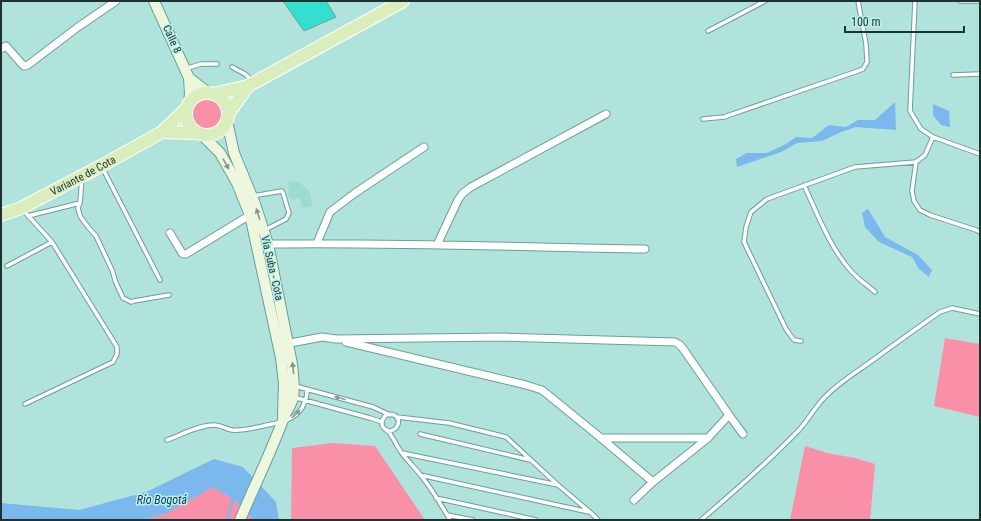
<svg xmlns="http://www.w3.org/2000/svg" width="981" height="521" font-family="'Roboto Condensed',sans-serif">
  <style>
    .built { fill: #9cdad2 }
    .green { fill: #f990a7 }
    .water { fill: #7bb8ed }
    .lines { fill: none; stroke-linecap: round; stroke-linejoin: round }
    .stream { stroke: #7bb8ed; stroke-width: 2.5 }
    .building { fill: #34ded0; stroke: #6fa19b }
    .service-casing { stroke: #6c9e98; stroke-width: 5.5 }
    .minor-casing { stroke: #6c9e98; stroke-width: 9 }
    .secondary-casing { stroke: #6c9e98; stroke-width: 12 }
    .primary-casing { stroke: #fff; stroke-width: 14 }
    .service { stroke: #fff; stroke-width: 3.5 }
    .minor { stroke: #fff; stroke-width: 7 }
    .secondary { stroke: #edf7de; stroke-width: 10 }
    .primary { stroke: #daeebd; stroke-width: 12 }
    .oneway { fill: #869588 }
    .oneway2 { fill: #8e9998 }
    .labels { text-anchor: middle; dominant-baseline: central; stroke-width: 3; stroke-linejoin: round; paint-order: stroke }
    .street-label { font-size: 11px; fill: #1e3331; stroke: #bbf0e9 }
    .water-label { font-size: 12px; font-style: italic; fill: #123f63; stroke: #bbf0e9 }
  </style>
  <rect width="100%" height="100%" fill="#afe3dc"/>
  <path class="built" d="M289 181 300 183 309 191 313 206 302 208 300 197 293 200 288 195Z"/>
  <path class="green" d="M189 115a18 18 0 1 1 36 0a18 18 0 1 1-36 0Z
    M945 338 980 344V417L934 406Z
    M333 443 375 446 425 520H291L292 448Z
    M805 446 827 453 855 458 875 464 870 520H790Z
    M213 487 233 499 254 520H144L167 513Z"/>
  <path class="water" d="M895 102 896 130 856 127 841 132 822 141 797 143 781 152 737 167 736 159 747 153H767L786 144 796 137 812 138 829 125 846 127 858 120H875Z
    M933 104 949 111 950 127 941 125 933 115Z
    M868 209 885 237 918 255 932 270 929 277 919 269 912 257 879 242 865 227 862 213Z
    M214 459 243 467 276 502 279 520H254L233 499 213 487 167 513 144 520H1V503L79 510 146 492Z"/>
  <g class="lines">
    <path class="stream" d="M227 520 234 496"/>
  </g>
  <path class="building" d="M283 1H326L336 17 304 31Z"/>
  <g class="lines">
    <defs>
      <path id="service" d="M915 1 910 111 921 129 933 137 980 154
        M960 1H980
        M708 31 765 1
        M232 67 245 74 253 81
        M185 69 201 64H217
        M953 75 980 74
        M703 119 724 117 855 72 863 69 867 62 866 44 858 1
        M916 162 912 191 914 201 920 210 930 215 976 230 980 232
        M102 167 160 280
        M82 178 80 203 78 208 80 216 88 227 96 236 112 270 116 283 123 298 131 302 134 301 169 295
        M804 185C817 213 830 248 851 271 858 279 867 285 875 292
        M253 196 282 191 283 193 289 213 286 219 265 230
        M22 209 52 242 117 347V354L113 362 25 404
        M28 216 80 203
        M7 266 52 242
        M801 341 794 340 786 329 744 242 746 227 751 212 767 199 855 167 916 162 925 155 933 137
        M295 386 373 407 390 415
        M293 397 370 418 382 422
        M397 417 449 423 506 437 558 485 591 513 598 520
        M387 431C397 432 403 420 394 415 391 414 388 414 385 416 382 419 381 424 383 427 385 430 386 429 388 431 393 437 397 446 401 452 407 460 413 466 419 473 431 488 441 504 450 520
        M420 434 530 460
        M167 440C181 435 199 425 214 425 220 425 226 429 232 430 242 431 253 428 263 426 280 422 299 421 305 401 307 397 307 393 307 389
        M402 453 558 485
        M420 475 589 512
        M436 498 536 520
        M447 515 473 520
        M701 520C735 491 768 462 799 430 809 419 816 405 827 395 841 381 858 371 873 360 895 344 917 328 940 312L952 308 980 314"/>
      <path id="minor" d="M1 49 6 46 21 63 24 66 28 65 78 27 116 1
        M170 233 182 253 184 254H186L250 215
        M317 243 330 212 355 193 424 147
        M268 244C393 242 519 247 645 249
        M437 245 458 200 463 193 471 187 606 114
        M346 342 526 385 542 390 601 438 653 482
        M285 344 322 337 336 339 503 337 675 342 680 345 684 350 729 415 743 434
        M601 438H708
        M634 500 653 482 708 438 729 415"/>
      <path id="secondary" d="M154 1 189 78 190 94 189 103
        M189 78 210 94
        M227 121 234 153 255 204 268 244 292 364C293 375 295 387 293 398 291 406 285 412 283 420 270 454 254 487 240 520
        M202 135 220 153 237 183 250 215 281 358 284 383 283 416"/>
      <g id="primary">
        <circle cx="207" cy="114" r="21"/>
        <path d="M213 94 248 86 403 1"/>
        <path d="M228 114 248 86"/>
        <path d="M162 132 197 133"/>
        <path id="s1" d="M1 215 21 208 101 166 162 132 186 109"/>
      </g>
    </defs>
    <use href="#service" class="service-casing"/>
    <use href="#minor" class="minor-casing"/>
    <use href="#secondary" class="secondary-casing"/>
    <use href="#primary" class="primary-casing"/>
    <use href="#service" class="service"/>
    <use href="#minor" class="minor"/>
    <use href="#secondary" class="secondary"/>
    <use href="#primary" class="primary"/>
  </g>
  <defs><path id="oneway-solid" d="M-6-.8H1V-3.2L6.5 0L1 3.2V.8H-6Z"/></defs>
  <g class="oneway">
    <use href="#oneway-solid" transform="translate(226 164) rotate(61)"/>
    <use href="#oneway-solid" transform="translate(258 214) rotate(-108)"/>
    <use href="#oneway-solid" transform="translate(293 368) rotate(-96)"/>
  </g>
  <g class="oneway2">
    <use href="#oneway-solid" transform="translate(340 398) rotate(-164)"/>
    <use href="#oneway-solid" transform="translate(296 414) rotate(-43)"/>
  </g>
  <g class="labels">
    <g class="street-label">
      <text transform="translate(172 39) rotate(66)">Calle 8</text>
      <text stroke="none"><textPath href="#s1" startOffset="91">Variante de Cota</textPath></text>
      <text transform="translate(272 268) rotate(77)">Vía Suba - Cota</text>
    </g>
    <g class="water-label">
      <text x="162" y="500">Río Bogotá</text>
    </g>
  </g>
  <rect width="981" height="521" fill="none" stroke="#1e3331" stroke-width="4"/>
  <path d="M845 26v6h119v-6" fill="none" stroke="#1e3331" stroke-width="2"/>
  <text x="851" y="26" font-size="12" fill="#1e3331" stroke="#bbf0e9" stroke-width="3" paint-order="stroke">100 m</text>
</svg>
